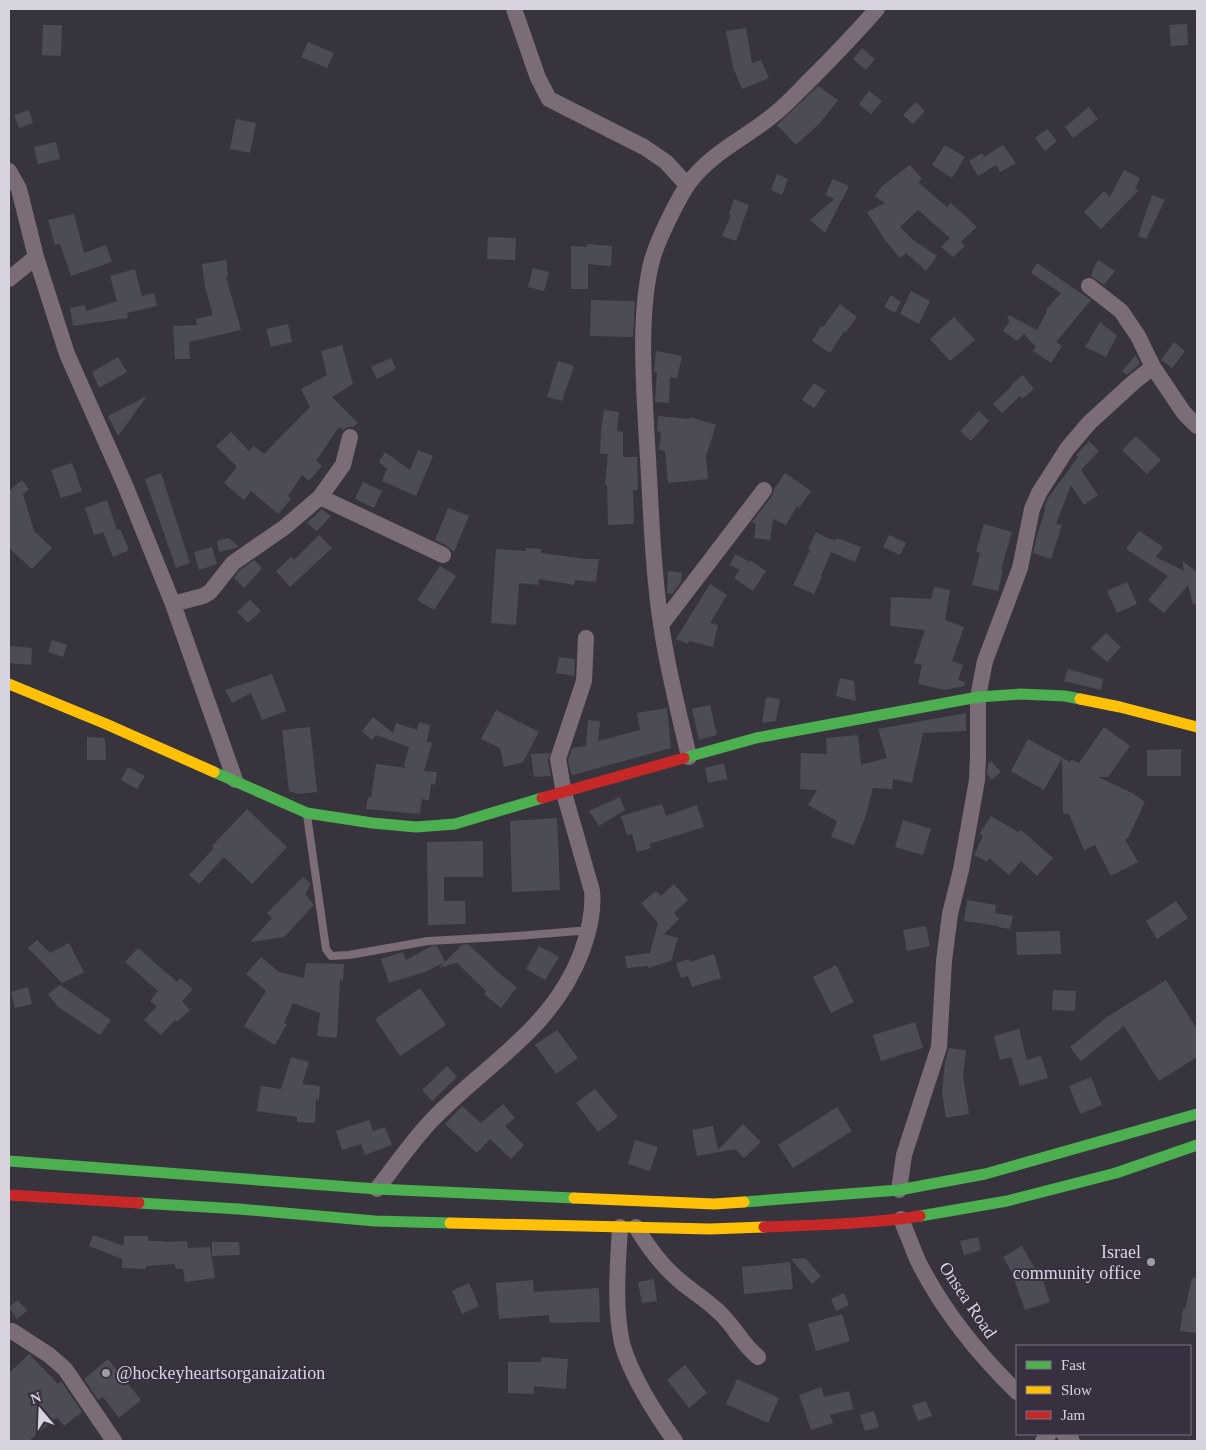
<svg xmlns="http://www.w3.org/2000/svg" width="1206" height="1450" font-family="'Times New Roman',serif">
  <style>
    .building { fill: #4c4c54 }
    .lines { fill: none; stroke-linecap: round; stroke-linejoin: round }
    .lane { stroke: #7b6d77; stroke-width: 8 }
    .street { stroke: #7b6d77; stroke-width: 16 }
    .fast { stroke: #4caf50; stroke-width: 11 }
    .slow { stroke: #ffc107; stroke-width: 11 }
    .jam { stroke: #c62828; stroke-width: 11 }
    .poi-dot { fill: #a09ca6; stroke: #383041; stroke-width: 2 }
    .labels { text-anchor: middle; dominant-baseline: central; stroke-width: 4; stroke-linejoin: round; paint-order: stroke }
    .poi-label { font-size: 18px; fill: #d8d4df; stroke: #383041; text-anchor: end }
    .street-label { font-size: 18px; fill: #d8d4df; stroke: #383041 }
  </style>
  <rect width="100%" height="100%" fill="#38343d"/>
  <path class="building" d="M1187 24 1188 45 1171 46 1169 25Z
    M43 25H62L61 56 42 55Z
    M746 28 752 63 761 60 769 78 742 89 733 67 726 31Z
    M308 42 334 53 327 68 301 57Z
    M862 48 875 59 866 70 853 59Z
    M818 86 838 100 820 123 796 145 777 125Z
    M869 91 882 101 871 114 859 104Z
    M916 102 925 111 913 124 903 115Z
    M1089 107 1098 119 1073 138 1065 127Z
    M29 110 33 123 19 128 14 115Z
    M236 119 256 123 250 153 230 149Z
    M1047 129 1057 141 1045 151 1035 138Z
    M56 142 60 159 38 164 34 147Z
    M945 145 965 157 952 178 932 165Z
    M1003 145 1016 163 1000 172 996 165 978 176 969 161 982 153 984 157Z
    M910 165 922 179 918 182 947 207 951 203 977 227 961 242 965 246 953 257 941 247 950 238 918 210 900 227 913 240 937 256 926 271 906 253 900 258 885 240 867 212 885 203 875 196 882 186Z
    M1124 170 1140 178 1135 189 1139 190 1101 229 1084 212 1104 191 1110 197Z
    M777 174 788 179 782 195 771 190Z
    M833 179 849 186 825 233 810 220 834 199 825 195Z
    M1152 195 1165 200 1146 239 1138 236Z
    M734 199 749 205 736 241 722 236 731 215 729 214Z
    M74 214 84 253 106 245 112 262 71 276 60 244 55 245 48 220Z
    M488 237 516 238 515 260 487 259Z
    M587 244 612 246 611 266 588 264V289H571V246L587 247Z
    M226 260 228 276 226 277 241 330 189 342 190 359H175L173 326 197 325 196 319 213 315 205 287 202 264Z
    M1098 260 1115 271 1104 285 1091 276 1093 272 1092 271Z
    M1037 263 1091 300 1056 342 1062 346 1051 363 1033 351 1036 347 1024 334 1017 341 1003 331 1010 321 1007 318 1009 315 1037 330 1047 311 1046 310 1061 293 1031 273Z
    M533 268 549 272 544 291 528 287Z
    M135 269 142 296 154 293 157 306 127 313 128 318 73 326 70 308 85 305 86 311 117 301 110 276Z
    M911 291 930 301 919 324 900 314Z
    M891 295 901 302 895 313 884 307Z
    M591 300 635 301 633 337 590 336Z
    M840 304 857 317 846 332 844 331 830 353 812 341 821 326 823 327Z
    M954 317 975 340 950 361 930 339Z
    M1100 322 1117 336 1106 357 1085 347Z
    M288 324 292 342 271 347 266 329Z
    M1174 342 1185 351 1172 368 1161 360Z
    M342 345 353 384 332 397 358 423 353 427H348L343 430 339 427 316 461 322 466 309 481 302 475 288 496 291 499 278 514 251 491 244 500 224 483 237 467 216 446 231 432 249 451 254 446 264 454 310 407 301 389 327 375 321 351Z
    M656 351 682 356 677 378 670 377 669 403 655 402 657 372H654Z
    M1136 355 1140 364 1127 375 1122 371Z
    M118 357 127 372 99 388 92 372Z
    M391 358 396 369 377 379 371 367Z
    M558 361 574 366 562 401 547 397Z
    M1023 375 1034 389 1022 399 1020 396 1002 413 993 404 1012 386 1011 385Z
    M814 383 826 391 814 408 802 400Z
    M147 396 118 436 108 416Z
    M604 410 619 412 617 431 623 432V457H637L638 490H633L634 524 608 525 607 485H605L608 454H600L601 431Z
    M979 411 989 421 971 441 960 431Z
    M658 416 689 419 690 417 716 425 706 456 708 479 668 483 665 451 659 450 661 432 657 431Z
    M1136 436 1161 460 1147 474 1122 450Z
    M1089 441 1099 451 1081 470 1098 495 1084 505 1071 485 1056 524 1062 525 1051 559 1033 553 1037 535 1046 508H1044L1048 498 1078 457 1076 455Z
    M418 450 433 456 416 496 382 481 387 469 379 462 385 452 410 470Z
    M72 463 82 491 61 498 51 470Z
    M161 473 190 563 176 568 145 479Z
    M785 473 811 491 799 508 797 506 786 525 773 519 770 540 754 538 756 524 752 522 772 496 774 489Z
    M22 480 29 489 23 494 34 531 52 548 32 569 9 548V491Z
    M363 482 382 491 374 508 355 499Z
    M107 500 117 530 120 529 129 550 113 557 103 532 94 535 85 508Z
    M448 508 469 516 454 552 447 546 435 540Z
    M322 509 331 516 317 531 307 523Z
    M984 524 1012 532 1001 569H1003L998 591 972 585 980 553 976 552Z
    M1139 531 1163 547 1156 557 1184 571 1182 561 1197 572V604H1193L1188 585 1164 613 1148 600 1168 576 1126 549Z
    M816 532 827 538 836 540 837 538 861 547 855 562 831 552 821 576 822 577 814 594 793 585 810 550 808 549Z
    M319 535 332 548 290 587 276 571 291 557 294 560Z
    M889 535 906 543 900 555 883 547Z
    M229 538 239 547 219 552 217 541Z
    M212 547 217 564 199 570 194 552Z
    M526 548 541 549V553L585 559H599L596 582 575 580 574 585 539 579 538 585 519 583 516 625 491 623 496 549 526 551Z
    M735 554 750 562V560L766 571 753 591 734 578 740 570 730 565Z
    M254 560 262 568 244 588 234 578 240 570Z
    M440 566 456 576 434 610 417 600Z
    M668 571 682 573 681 582 672 594 667 593Z
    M1127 582 1137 604 1117 613 1107 591Z
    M710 584 727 595 710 623 718 625 713 647 689 641 688 644 676 639Z
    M934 587 950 590 945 620 964 627 952 661 963 665 958 680 965 682 964 686 945 690 918 684 922 665 914 663 925 630 890 626 891 597 931 599Z
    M250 600 261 611 248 623 237 612Z
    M1106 633 1121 647 1107 662 1091 648Z
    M52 640 67 645 63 657 48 652Z
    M9 646 32 648 31 665 9 663Z
    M559 657 575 659 574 676 556 673Z
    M1068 669 1103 679 1101 690 1064 681Z
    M272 674 286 711 262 720 251 693 232 703 225 690Z
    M840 678 854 681 856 701 836 696Z
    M766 697 780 699 776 721 762 723Z
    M710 705 717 735 699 740 692 709Z
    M667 708 671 748 573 775 571 774 568 760 572 748 586 746 588 720 600 721 598 741 640 730 637 713Z
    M496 710 539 732 523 762 504 767 500 748 481 739Z
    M966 713V731L923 733 912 783 893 779 892 789 873 788 865 818 854 845 831 837 837 821 808 805 817 790 800 789 801 753 827 754 826 738 858 735 861 765 887 758 878 729Z
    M373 717 393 733 396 723 417 730 419 722 430 725 427 742 432 743 424 771 437 772 435 785 431 784 429 800 422 799 420 814 366 809 368 797H371L376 764 407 768 404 765 409 747 376 735 372 740 362 731Z
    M310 727 317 792 297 794 289 791 282 730Z
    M1104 727 1130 746 1108 777H1098L1132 793 1145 802 1128 838 1125 839 1138 862 1111 876 1095 845 1084 850 1069 814H1063L1062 758 1044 790 1011 771 1028 739 1070 762 1072 760 1079 763Z
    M87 737 105 738 106 760H87Z
    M1181 749V776H1147V750Z
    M550 753 548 761 551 776 534 777 531 754Z
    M991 761 1001 772 992 780 987 774 988 764Z
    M724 763 727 779 708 783 705 768Z
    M128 767 145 776 137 789 121 780Z
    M620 797 625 810 599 826 589 811Z
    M662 804 666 816 697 805 704 827 649 844 651 848 637 852 632 834 627 835 621 816Z
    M247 809 287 847 252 884 224 857 199 884 189 875 214 848 212 846Z
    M991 816 1018 832 1021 830 1053 858 1037 876 1021 861 1009 875 989 858 987 862 974 855 983 836 980 833Z
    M557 818 560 890 512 892 510 821Z
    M903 820 931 829 923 855 895 847Z
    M483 841V877H444V901H465L466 924 428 925 427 842Z
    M303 877 311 884 305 894 314 905 284 937 250 942 272 918 267 913Z
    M674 884 688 900 674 913 679 919 664 934 678 938 671 961 648 968V966L627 968 625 956 650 953 658 923 641 903 656 891 661 896Z
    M967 900 996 905 995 913 1013 916 1010 929 998 927V926L964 921Z
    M1176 901 1188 918 1157 939 1146 921Z
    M926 926 930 946 907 951 903 930Z
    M1060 931 1061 954 1017 955 1016 932Z
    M37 940 50 953 69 943 84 972 62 983 28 948Z
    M468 944 500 974 517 987 501 1008 484 994 486 991 457 963 460 962 439 968 462 945Z
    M432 946H437L445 962 425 972 389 983 381 959 403 952 406 960Z
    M539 946 559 957 545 980 526 969Z
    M138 948 177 982 180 978 193 989 182 1001 190 1010 177 1022 175 1020 161 1035 144 1020 157 1006 150 1001 158 991 125 962Z
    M714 954 721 978 692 987 688 976 681 978 676 963 689 959 690 962Z
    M261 957 279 972 304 978 306 963 344 964 343 980 340 979 337 1038 317 1036 320 1013 293 1003 284 1023 287 1024 275 1045 244 1026 266 991 246 974Z
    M836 965 854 1002 831 1013 813 977Z
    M1166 980 1197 1029V1057L1159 1081 1124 1026 1081 1061 1070 1047 1107 1017Z
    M60 985 111 1020 100 1035 57 1006 48 994Z
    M28 987 32 1004 15 1008 11 992Z
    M420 988 446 1025 400 1056 375 1019Z
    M1053 990 1076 991 1075 1011 1052 1010Z
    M915 1022 923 1048 881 1061 873 1035Z
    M1019 1029 1027 1060 1041 1056 1048 1078 1020 1086 1011 1057 1000 1060 994 1036Z
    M557 1030 578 1058 556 1074 535 1045Z
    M949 1048 966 1050 963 1076 969 1114 946 1118 942 1092 945 1062Z
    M291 1057 309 1062 302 1084 320 1086 319 1100 316 1099 315 1123 297 1122V1117L257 1111 261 1086 281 1089Z
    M447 1066 457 1077 432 1101 422 1090Z
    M1091 1077 1102 1105 1080 1114 1069 1086Z
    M595 1089 618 1117 598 1132 576 1103Z
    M503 1104 515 1118 505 1126 524 1145 511 1159 490 1139 477 1153 445 1124 462 1106 481 1123Z
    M837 1107 852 1131 793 1168 778 1145Z
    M369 1120 373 1131 385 1127 392 1145 365 1155 361 1144 342 1150 336 1131Z
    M743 1124 761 1142 744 1158 735 1149 697 1156 692 1130 713 1126 718 1150Z
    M635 1140 658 1147 650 1171 628 1164Z
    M93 1235 124 1246V1236H148V1241H165V1242L187 1241 188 1248 210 1247 215 1278 185 1282 183 1269H176L175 1264 146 1266V1269L122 1268V1259L89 1246Z
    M978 1237 981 1250 964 1255 960 1241Z
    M212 1242H239L240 1255 212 1256Z
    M1022 1246 1035 1269 1039 1268 1050 1302 1025 1310 1012 1273 1003 1257Z
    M805 1258 821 1276 812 1284 791 1259Z
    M790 1262 793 1289 744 1294 742 1267Z
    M1192 1278H1197V1333L1180 1331 1183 1309H1185Z
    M654 1279 657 1301 642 1303 638 1282Z
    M533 1280 534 1292 599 1288 600 1322 550 1323 549 1315 499 1319 496 1283Z
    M469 1283 479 1306 462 1314 452 1291Z
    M844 1293 849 1305 836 1311 831 1299Z
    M18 1300 27 1311 17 1319 9 1307Z
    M842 1314 850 1341 816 1351 808 1324Z
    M29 1354 58 1384 61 1381 82 1412 64 1426 57 1417 29 1441H9V1373Z
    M541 1357 568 1359 566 1389 534 1386V1394L508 1393V1362H541Z
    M108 1359 141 1400 119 1418 103 1397 98 1400 84 1379Z
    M685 1365 707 1393 689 1408 667 1380Z
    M737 1379 779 1398 768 1423 726 1404Z
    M821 1387 824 1397 849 1391 853 1409 830 1415 833 1423 811 1430 799 1395Z
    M926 1401 932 1416 918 1421 912 1405Z
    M874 1411 879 1427 865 1431 860 1415Z"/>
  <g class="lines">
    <path class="lane" d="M307 815 326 949 331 956 349 955 428 941 517 936 578 931 589 932"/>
    <path class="street" d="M514 9 538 78 549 99 644 147 666 162 687 185
      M9 171 19 189 36 257 67 354 125 485 173 604 235 780
      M9 279 36 257
      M1089 286 1121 311 1138 336 1153 367 1184 413 1197 426
      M320 497 443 555
      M173 604 203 596 210 592 233 563 285 527 320 497 343 465 350 437
      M661 625 764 490
      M689 757C679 713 667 668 661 624 652 564 651 503 647 442 644 386 638 314 652 260 658 239 676 203 688 184 711 152 748 137 777 112 789 102 799 91 810 80 833 57 856 33 877 9
      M377 1189C395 1166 412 1141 432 1120 487 1063 553 1029 582 951 589 931 594 912 592 891L564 793 558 759 584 681 586 638
      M899 1190 904 1155 939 1047 944 961 950 914 961 870 977 780 978 757V697L985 661 1020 568 1032 509 1039 493 1067 449 1089 423 1135 381 1153 367
      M901 1219C907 1233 912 1247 918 1261 943 1311 978 1354 1017 1392
      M620 1227C618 1264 614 1306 622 1343 630 1374 656 1415 675 1441
      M636 1227C648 1247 662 1266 680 1281 693 1292 708 1301 720 1313 735 1327 741 1343 758 1357
      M12 1331 49 1355 65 1369 114 1441
      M1064 1434 1072 1441
      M1043 1441 1049 1434"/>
    <path class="fast" d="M684 758 756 738 978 697 1020 694 1065 696 1080 699
      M214 772 307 813 372 823 416 827 455 824 542 798
      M9 1161 377 1189 574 1198
      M744 1202 899 1190 985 1174 1197 1114
      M139 1203 239 1209 375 1221 450 1223
      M920 1216 1007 1201 1116 1173 1197 1145"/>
    <path class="slow" d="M9 684 106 724 214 772
      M1080 699 1120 707 1197 727
      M574 1198 714 1204 744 1202
      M450 1223 710 1229 764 1227"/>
    <path class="jam" d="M542 798 684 758
      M9 1195 139 1203
      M764 1227C816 1225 869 1224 920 1216"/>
  </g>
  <g class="poi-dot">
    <circle cx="1151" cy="1262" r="5"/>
    <circle cx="106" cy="1373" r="5"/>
  </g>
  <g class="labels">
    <g class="poi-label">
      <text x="1141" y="1252">Israel<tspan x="1141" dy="21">community office</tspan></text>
      <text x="116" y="1373" text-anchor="start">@hockeyheartsorganaization</text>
    </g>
    <g class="street-label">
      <text transform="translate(968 1300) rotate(56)">Onsea Road</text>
    </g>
  </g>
  <rect width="1206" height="1450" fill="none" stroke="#d8d4df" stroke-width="20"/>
  <rect x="1016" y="1345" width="175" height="90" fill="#383041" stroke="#787280"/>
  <rect x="1026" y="1361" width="25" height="8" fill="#4caf50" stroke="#787280"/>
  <text x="1061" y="1370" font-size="15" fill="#d8d4df">Fast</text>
  <rect x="1026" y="1386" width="25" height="8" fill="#ffc107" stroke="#787280"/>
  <text x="1061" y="1395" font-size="15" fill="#d8d4df">Slow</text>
  <rect x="1026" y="1411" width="25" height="8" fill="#c62828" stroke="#787280"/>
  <text x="1061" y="1420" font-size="15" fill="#d8d4df">Jam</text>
  <g transform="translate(40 1410) rotate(341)" stroke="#383041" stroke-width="4" paint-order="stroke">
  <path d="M0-4L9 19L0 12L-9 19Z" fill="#d8d4df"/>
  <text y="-8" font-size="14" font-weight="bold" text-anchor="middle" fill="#d8d4df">N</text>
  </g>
</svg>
